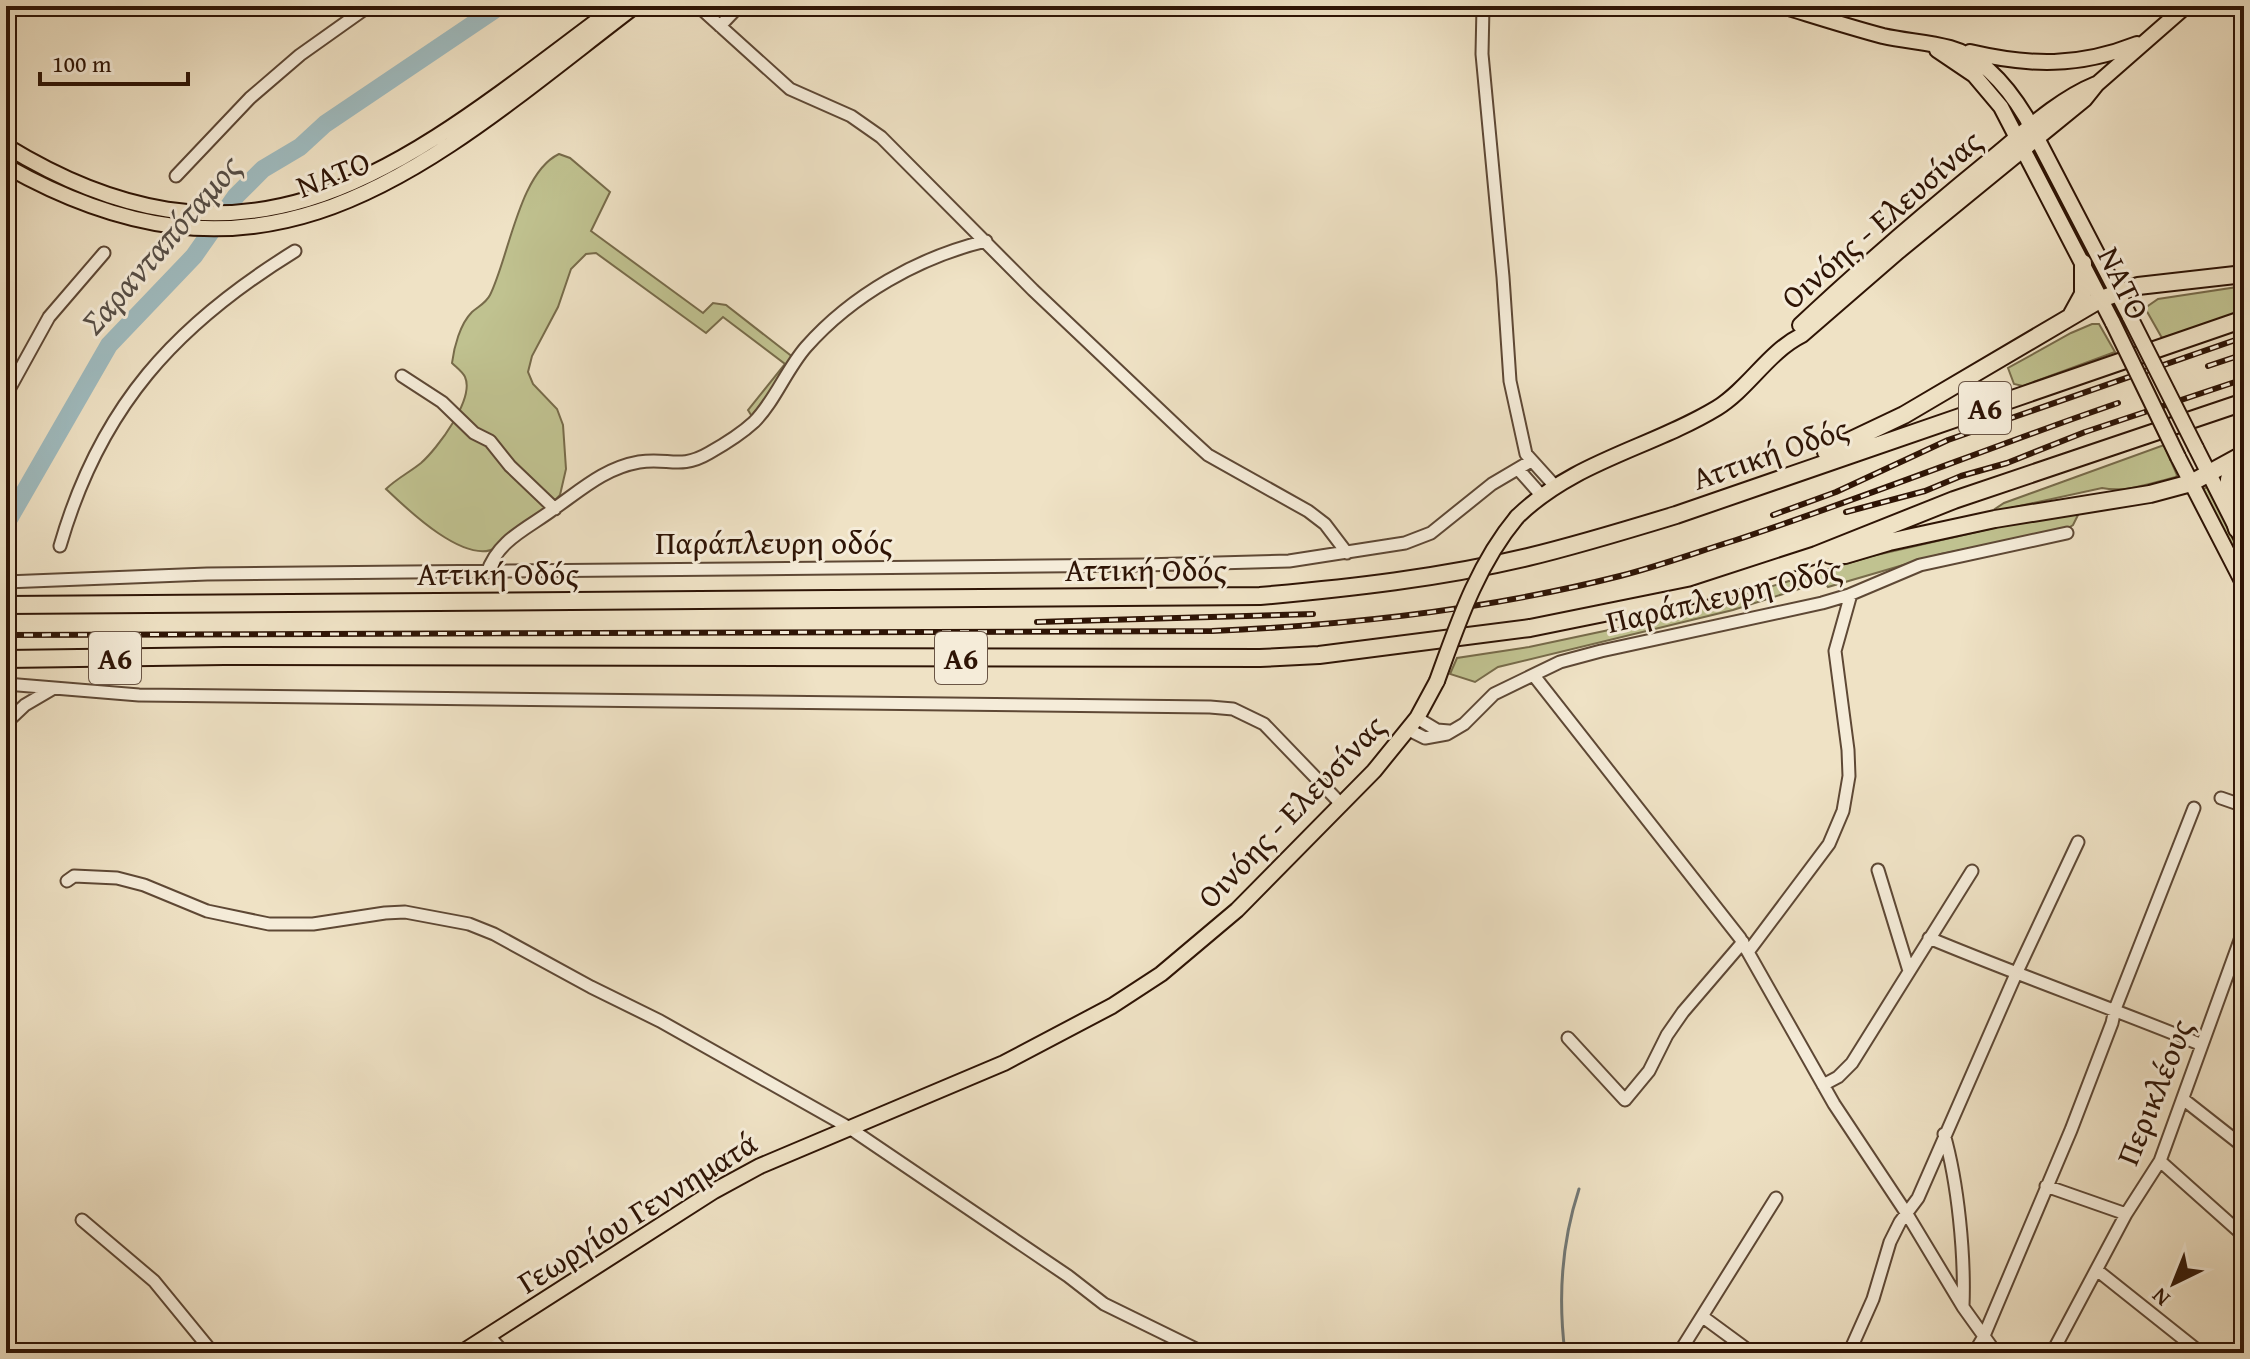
<svg xmlns="http://www.w3.org/2000/svg" width="2250" height="1359" font-family="'Gentium Book Plus',serif">
  <style>
    .green { fill: #c0c290; stroke: #776b4a; stroke-width: 2 }
    .lines { fill: none; stroke-linecap: round; stroke-linejoin: round }
    .stream { stroke: #727875; stroke-width: 3 }
    .river { stroke: #9fbbbf; stroke-width: 18 }
    .minor-casing { stroke: #5e4835; stroke-width: 15 }
    .major-casing { stroke: #2e1405; stroke-width: 18 }
    .highway-casing { stroke: #2e1405; stroke-width: 20 }
    .minor { stroke: #f5ecd9; stroke-width: 11 }
    .major { stroke: #efe2c5; stroke-width: 14 }
    .highway { stroke: #efe2c5; stroke-width: 16 }
    .rail-casing { stroke: #2e1405; stroke-width: 6 }
    .rail { stroke: #f5ecd9; stroke-width: 3; stroke-dasharray: 9; stroke-linecap: butt }
    .major-bridge-casing { stroke: #2e1405; stroke-width: 18; stroke-linecap: butt }
    .major-bridge { stroke: #efe2c5; stroke-width: 14 }
    .labels { text-anchor: middle; dominant-baseline: central; stroke-width: 6; stroke-linejoin: round; paint-order: stroke }
    .shield { fill: #f5ecd9; stroke: #6a5545; stroke-width: 2 }
    .shield-label { font-size: 30px; font-weight: bold; fill: #2e1405 }
    .street-label { font-size: 32px; fill: #2e1405; stroke: #f5ecd9 }
    .water-label { font-size: 34px; font-style: italic; fill: #564e46; stroke: #f5ecd9 }
  </style>
  <rect width="100%" height="100%" fill="#efe2c5"/>
  <filter id="stains"><feTurbulence type="fractalNoise" baseFrequency=".0025" numOctaves="4"/><feColorMatrix values="0 0 0 0 .2 0 0 0 0 .09 0 0 0 0 .02 0 0 0 .5 -.17"/></filter>
  <radialGradient id="worn" r=".72"><stop offset=".6" stop-color="#630" stop-opacity="0"/><stop offset="1" stop-color="#630" stop-opacity=".3"/></radialGradient>
  <path class="green" d="M559 154 570 158 610 192 591 231 703 313 713 303 726 305 794 358 755 416 751 415 748 410 785 364 723 317 706 333 596 253 586 254 571 269 558 307 532 356 528 372 533 384 557 409 563 425 566 469 560 495 547 509 496 548C465 565 408 510 386 489 396 479 410 472 421 463 437 449 475 399 465 377 463 372 456 367 452 363 454 347 460 324 472 312 479 306 486 303 490 295 509 257 519 173 559 154Z
    M2244 286V312L2162 338 2145 308 2158 299Z
    M2092 324H2099L2115 352 2023 386 2014 384 2008 368 2071 333Z
    M2164 445 2177 475 2176 477C2151 483 2127 493 2102 488L1997 511 1995 509 2004 503Z
    M2207 487 2244 557V570L2202 490Z
    M2079 513 2073 525 2065 530 1941 554 1828 587 1824 581 1733 610 1498 667 1475 682 1450 674 1457 658 1529 647 1670 617 1872 556 2011 524Z"/>
  <g class="lines">
    <path class="stream" d="M1565 1353C1558 1298 1562 1241 1579 1189"/>
    <path class="river" d="M6 524 109 345 194 256 236 196 263 169 300 147 325 124 500 6"/>
    <defs>
      <path id="minor" d="M698 6 790 89 851 116 881 137 1033 290 1185 434 1208 455 1308 511 1325 524 1347 553
        M1483 6 1482 54 1503 277 1510 381 1526 454 1554 485
        M720 26 739 6
        M176 176 250 98 300 55 369 6
        M402 376 442 402 474 433 490 441 510 466 555 509
        M6 395 49 317 104 253
        M1518 469 1541 495
        M60 546C100 407 175 325 295 251
        M487 573C498 539 529 528 555 508 582 489 605 468 639 462 668 457 680 470 709 453 725 444 741 434 754 422 775 401 786 370 806 347 852 295 919 257 986 241
        M6 582 207 574 1143 565 1289 561 1405 543 1431 533 1492 484 1531 461
        M1535 677 1740 938 1834 1104 1907 1214 1963 1307 1996 1353
        M6 684 139 695 1210 707 1233 709 1264 724 1342 805
        M1417 718 1437 730 1449 731
        M6 723 25 705 54 688
        M1409 730 1425 738 1447 734 1464 724 1494 694 1560 662 1601 651 1822 603 1849 595 1920 565 2067 533
        M2221 798 2244 806
        M1878 870 1909 971
        M67 881 74 876 117 878 144 885 207 911 269 924H313L385 913 405 912 469 924 494 934 591 987 660 1021 848 1127 1068 1276 1104 1304 1204 1353
        M1929 938C2020 976 2112 1008 2202 1045
        M1748 952 1829 844 1843 811 1849 776 1848 750 1835 651 1851 594
        M1568 1038 1625 1100 1649 1071 1667 1035 1683 1012 1743 942
        M1823 1085 1838 1077 1852 1063 1972 871
        M2183 1099 2244 1147
        M1944 1134C1958 1183 1965 1255 1963 1306
        M2160 1161 2244 1236
        M2046 1186 2126 1214
        M82 1220 154 1281 213 1353
        M2098 1271 2201 1353
        M1703 1317 1752 1353
        M489 1336 504 1353
        M1679 1353 1776 1198
        M1849 1353 1873 1299 1890 1242 1900 1222 1918 1198 2016 974 2078 842
        M1974 1353 1983 1338 2071 1130 2112 1023 2115 1009 2194 808
        M2052 1353 2126 1214 2160 1161 2244 929"/>
      <path id="major" d="M1782 6C1815 16 1849 27 1883 36 1905 41 1928 42 1950 48 1983 57 2009 89 2026 117L2130 317
        M1937 50 1974 75 2001 107 2113 323
        M1970 52C2030 66 2079 67 2137 44
        M6 146C262 303 414 156 617 6
        M6 166C274 318 428 164 635 6
        M1800 325C1862 267 1926 212 1991 159 2024 132 2057 100 2096 84
        M2196 448 2244 543
        M2178 457 2244 585
        M1517 517C1574 461 1651 448 1717 408 1749 388 1768 352 1802 335L1899 251 2085 99 2097 84 2186 6
        M461 1353 714 1191 760 1166 1004 1063 1112 1006 1161 974 1237 910 1374 771 1417 718 1437 681"/>
      <path id="highway" d="M2072 314 2083 294V263
        M1826 452 1904 415 2101 299 2138 286 2244 274
        M2237 529C2231 505 2220 480 2239 459
        M1830 555H1845L1889 542 1995 519 2150 494 2191 483 2244 454
        M6 605 1260 596C1350 588 1440 578 1528 557 1578 545 1627 530 1676 515L2244 319
        M6 659 224 656 1260 658 1319 655 1530 628 1693 595 1816 555 1954 500 2244 402"/>
    </defs>
    <use href="#minor" class="minor-casing"/>
    <use href="#major" class="major-casing"/>
    <use href="#highway" class="highway-casing"/>
    <use href="#minor" class="minor"/>
    <use href="#major" class="major"/>
    <use href="#highway" class="highway"/>
    <defs>
      <path id="rail" d="M2208 366 2244 354
        M1846 512 1925 491 1961 476 2007 463 2085 432 2244 379
        M1773 515 1836 492 1948 440 2244 337
        M1037 622 1313 614
        M6 635 1212 631C1351 625 1486 610 1620 576 1659 566 1697 552 1736 540 1864 498 1990 447 2118 403"/>
    </defs>
    <use href="#rail" class="rail-casing"/>
    <use href="#rail" class="rail"/>
    <defs>
      <path id="major-bridge" d="M2130 317 2196 448
        M2113 323 2178 457
        M1437 681C1458 623 1477 565 1517 517"/>
    </defs>
    <use href="#major-bridge" class="major-bridge-casing"/>
    <use href="#major-bridge" class="major-bridge"/>
  </g>
  <g class="labels">
    <g class="shield">
      <rect x="1959" y="382" width="52" height="52" rx="6"/>
      <rect x="89" y="632" width="52" height="52" rx="6"/>
      <rect x="935" y="632" width="52" height="52" rx="6"/>
    </g>
    <g class="shield-label">
      <text x="1985" y="408">Α6</text>
      <text x="115" y="658">Α6</text>
      <text x="961" y="658">Α6</text>
    </g>
    <g class="street-label">
      <text transform="translate(333 174) rotate(-21)">ΝΑΤΟ</text>
      <text transform="translate(1881 219) rotate(-41)">Οινόης - Ελευσίνας</text>
      <text transform="translate(2124 283) rotate(64)">ΝΑΤΟ</text>
      <text transform="translate(1770 453) rotate(-19)">Αττική Οδός</text>
      <text x="774" y="542">Παράπλευρη οδός</text>
      <text x="1146" y="569">Αττική Οδός</text>
      <text x="498" y="573">Αττική Οδός</text>
      <text transform="translate(1724 595) rotate(-13)">Παράπλευρη Οδός</text>
      <text transform="translate(1291 811) rotate(-46)">Οινόης - Ελευσίνας</text>
      <text transform="translate(2154 1092) rotate(-68)">Περικλέους</text>
      <text transform="translate(637 1212) rotate(-32)">Γεωργίου Γεννηματά</text>
    </g>
    <g class="water-label">
      <text transform="translate(160 244) rotate(-49)">Σαρανταπόταμος</text>
    </g>
  </g>
  <rect width="2250" height="1359" fill="none" stroke="#efe2c5" stroke-width="32"/>
  <rect x="8" y="8" width="2234" height="1343" fill="none" stroke="#2e1405" stroke-width="4"/>
  <rect x="16" y="16" width="2218" height="1327" fill="none" stroke="#2e1405" stroke-width="2"/>
  <g transform="translate(2174 1283) rotate(223)" stroke="#f5ecd9" stroke-width="6" paint-order="stroke">
  <path d="M0-6L14 30L0 20L-14 30Z" fill="#2e1405"/>
  <text y="-12" font-size="22" font-weight="bold" text-anchor="middle" fill="#2e1405">N</text>
  </g>
  <path d="M40 72v12h148v-12" fill="none" stroke="#2e1405" stroke-width="4"/>
  <text x="52" y="72" font-size="24" fill="#2e1405" stroke="#f5ecd9" stroke-width="6" paint-order="stroke">100 m</text>
  <rect width="100%" height="100%" filter="url(#stains)"/>
  <rect width="100%" height="100%" fill="url(#worn)"/>
</svg>
